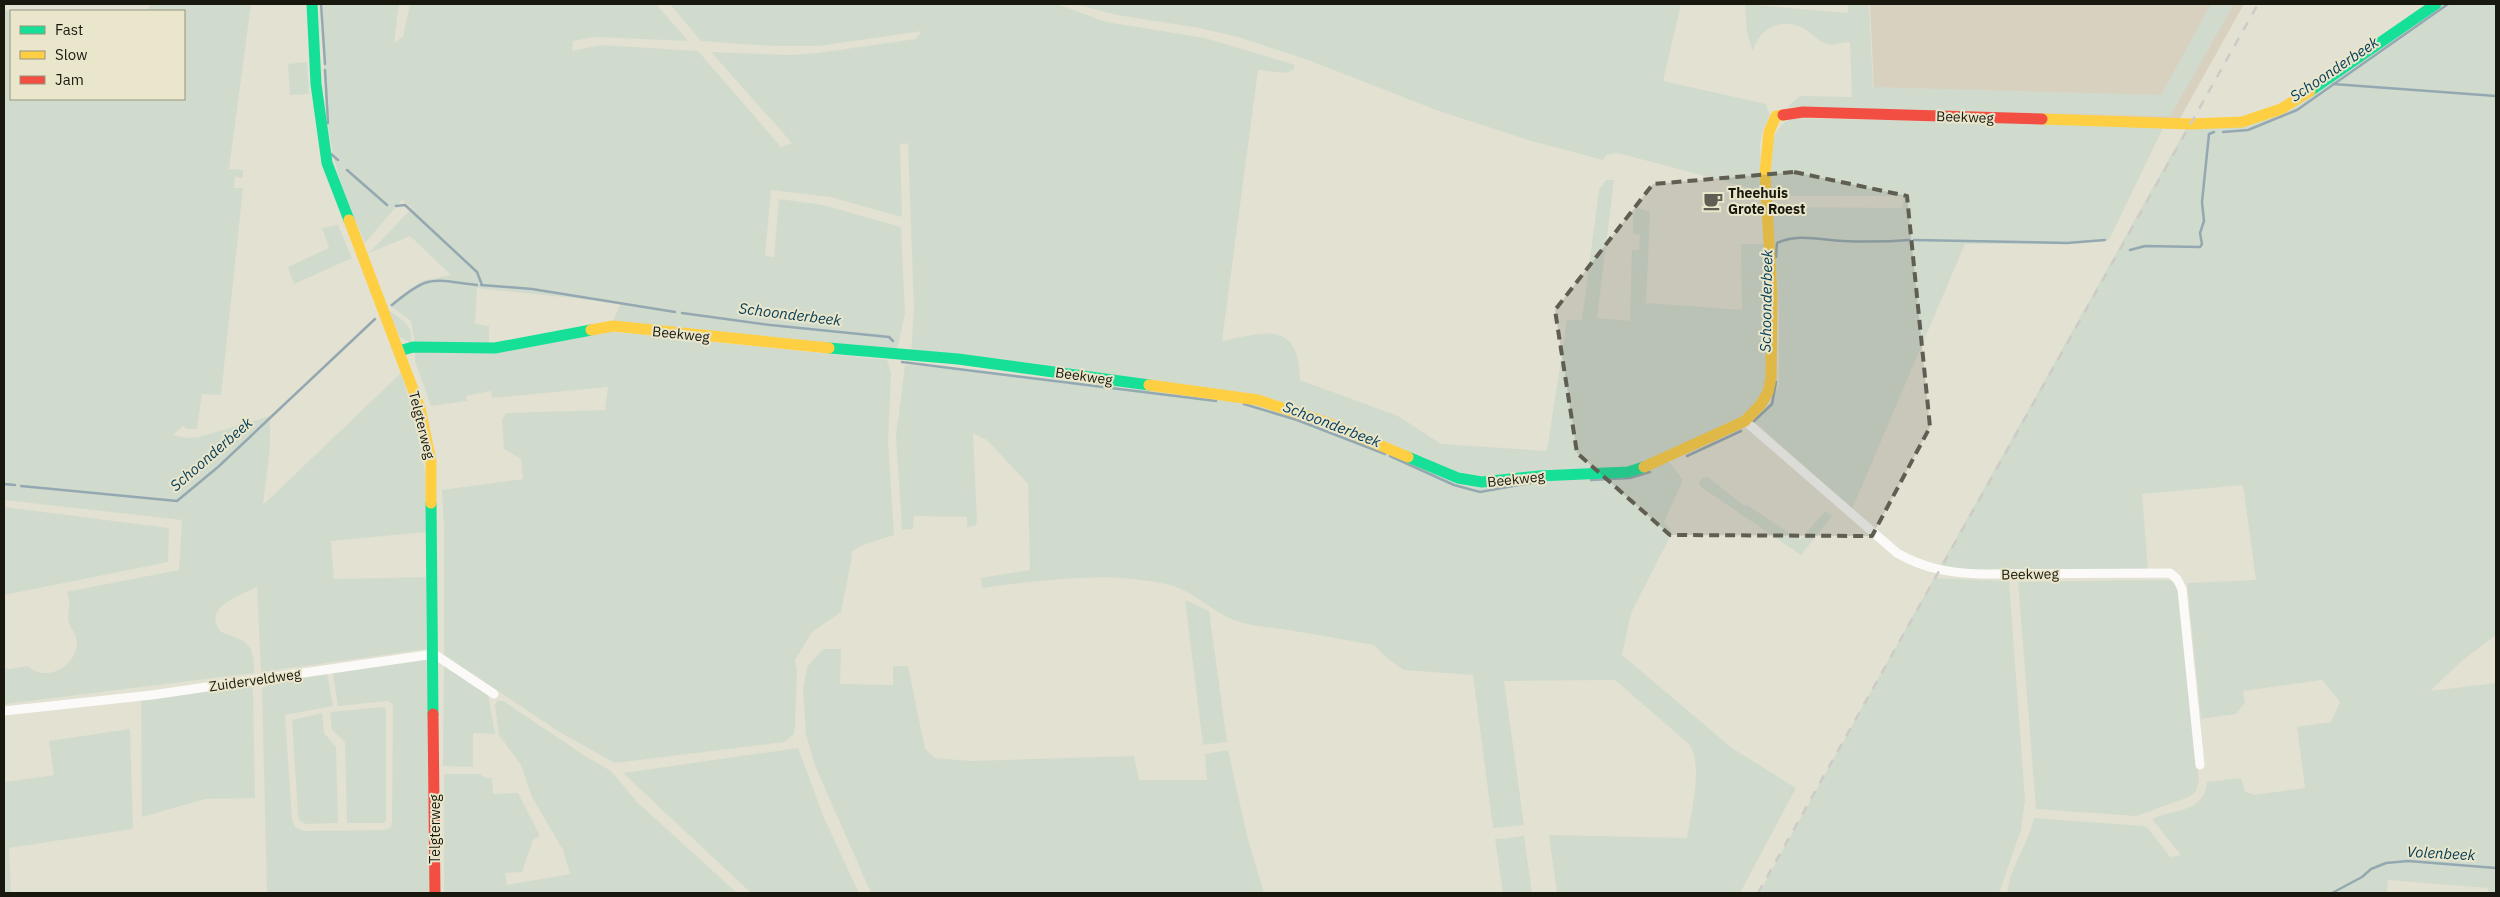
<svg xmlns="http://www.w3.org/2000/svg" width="2500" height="897" font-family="'IBM Plex Sans',sans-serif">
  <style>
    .industrial { fill: #d9d1c0 }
    .green { fill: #d1dbcd }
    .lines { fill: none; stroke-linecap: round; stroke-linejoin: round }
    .stream { stroke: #94a8b1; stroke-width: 2.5 }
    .street { stroke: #fbfaf8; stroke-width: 9 }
    .fast { stroke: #16e098; stroke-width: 11 }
    .slow { stroke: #ffcf43; stroke-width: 11 }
    .jam { stroke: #f24e42; stroke-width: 11 }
    .rail { stroke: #cccbc7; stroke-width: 2.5; stroke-dasharray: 9 9; stroke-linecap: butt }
    .marked { fill: #605e53; fill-opacity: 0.2; stroke: #605e53; stroke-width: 4; stroke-dasharray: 10 6; stroke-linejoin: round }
    .labels { text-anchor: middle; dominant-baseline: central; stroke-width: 4; stroke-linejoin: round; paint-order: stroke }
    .street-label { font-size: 14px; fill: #19180e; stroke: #eae6cb }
    .poi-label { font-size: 14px; font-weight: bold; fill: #19180e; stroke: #eae6cb; text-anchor: start }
    .water-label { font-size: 15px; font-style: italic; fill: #003b58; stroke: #eae6cb }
  </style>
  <rect width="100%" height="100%" fill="#e3e1d2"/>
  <path class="industrial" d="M1870 4H2244L2179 120 1875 112Z"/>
  <path class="green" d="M149 4H251L229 169 243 170V178L235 177 234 188H243L221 395 202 394 197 429H186L183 426 173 435 187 438 199 437 270 416V447L263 505 401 373 416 421 425 472 426 532 331 541 334 579 426 577V649L261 672 257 587C240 596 201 607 221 632 247 641 255 644 254 673L4 704V667L9 669 28 666C46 683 75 667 77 644 77 634 72 631 69 623 66 612 73 602 66 592L179 570 182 520 4 500V11L20 9V11H11V99H184V11H148Z
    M323 4H399L394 43 403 37 410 4H656L688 41 595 37 573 41 572 51 601 45 698 51 781 147 792 143 711 52 791 55 818 53 916 39 922 31 819 46H773L701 41 670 4H1057L1106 22 1205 38 1295 65 1294 69 1287 73 1258 70 1222 341C1266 332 1299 320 1300 380L1398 416 1441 444 1547 451 1567 320H1582L1599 190 1606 180H1614L1597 318 1630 321 1632 250H1639L1640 235 1633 234V214L1637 208 1650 212 1646 303 1742 310 1741 244H1764L1768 313 1767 386 1748 413 1638 466 1505 478 1458 475 1267 398 911 352 914 310 908 143 900 145 902 217 830 197 771 190 765 256 774 257 779 199 823 205 901 227 905 314 897 350 612 323 621 303 477 288 475 324 489 326V344L415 343 411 321 389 305 422 281 451 275 410 236 369 253 412 208 402 200 365 243C352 214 338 181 332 149 323 102 323 52 323 4Z
    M1075 4H1681L1663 81 1766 104 1770 115 1763 130 1760 144 1761 191 1618 153 1606 155 1603 160 1528 140 1439 111 1308 60 1238 37 1199 28 1117 15Z
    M1745 4 1848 13V4H1869L1873 87 2161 95 2211 4H2234L2170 116 1787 107 1800 96 1852 97 1850 42C1843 42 1833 46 1827 44 1817 41 1810 31 1801 27 1780 18 1758 29 1753 51L1747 32Z
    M2438 4H2496V635L2463 660 2430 691 2496 683V893H2488V888L2388 880 2387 893H2007L2010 877 2030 832 2034 818 2143 826 2147 827 2170 857 2181 855 2152 819C2176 808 2204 813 2207 782L2241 778 2245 791 2254 795 2305 788 2297 727 2331 722 2340 702 2322 680 2243 691 2245 703 2236 714 2201 719 2187 583 2256 580 2243 485 2142 494 2148 569 2070 571 1938 570 2188 125 2265 119Z
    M307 62 309 94 290 95 288 64Z
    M1793 118 2164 126 2109 240 2069 244H1965L1852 509 1754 421 1768 408 1779 385V310L1772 207 1902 208 1904 196H1771C1770 172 1764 128 1793 118Z
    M338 225 352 258 294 284 288 267 329 248 322 228Z
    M387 309C400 319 414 324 411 343L400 337Z
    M606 331 887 360 891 373 888 442 894 535 863 545 851 552 852 557 841 612 812 632 795 660 797 670 795 726 794 734 784 742 615 763 561 733 444 655V527L442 490 523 479 521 459 504 449 502 420 506 413 605 410 608 387 492 398 491 391 466 396 467 401 431 406 415 361V351Z
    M905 365 986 371 1241 401 1275 409 1482 486 1669 462 1683 480 1664 522 1671 530 1670 537 1631 613 1622 655 1732 748 1796 788 1740 893H1557L1549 835 1687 838C1691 813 1703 767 1690 745L1615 680 1504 681 1524 825 1493 828 1473 675 1404 670 1388 659 1374 645C1343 639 1312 634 1281 629 1267 627 1252 626 1240 622 1213 614 1194 590 1166 584 1106 571 1042 580 982 588L981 578 1030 570 1028 484 987 440 973 433 977 521 975 526 967 527V517L914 516 913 529 902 530 896 436Z
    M1708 477 1744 506 1747 505 1800 540 1825 511 1832 516 1801 555 1701 487 1699 483 1702 478Z
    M4 507 169 528 168 562 4 595Z
    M1934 578 2009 581 2025 800 2021 830 1999 893H1759Z
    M2148 580H2170L2179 587 2199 780 2196 791 2189 797 2136 816 2036 809 2018 582Z
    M1185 600 1209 611 1227 742 1203 745Z
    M823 649H841L840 684 893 685V666H908L925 749 935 758 971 761 1134 756 1139 780H1207L1205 754 1228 750 1247 836 1264 893H871L816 768 806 735 803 690 807 667Z
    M425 659 428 663 430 893H267L262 690 267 683 327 674 333 706 285 715 292 819 295 827 304 831 385 830 391 827 392 821 393 704 387 701 338 706 333 673Z
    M444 665 488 695 495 734 473 733V767L443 766Z
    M250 685 253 690 255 798 205 799 142 817 141 699Z
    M497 701H503L585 756 611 771 637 802 737 893H444V774H480L485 778H492L493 794 518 793 540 836 533 840 522 872 505 873 507 885 570 874 563 850 532 797 521 765 499 735 495 705Z
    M383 707 386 709V820L383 823H347L345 742 332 730 330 712Z
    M322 713 324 733 336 747 338 823 306 824 300 821 298 814 292 720Z
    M130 729 133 829 9 848 11 893H4V774L5 782 54 775 49 741Z
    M798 748 824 818 859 893H751L623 773Z
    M1524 836 1532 893H1503L1495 838 1500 839Z"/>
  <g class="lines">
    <path class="stream" d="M321 4 325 64
      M325 70 328 123
      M2333 84 2496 96
      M2223 132 2248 130 2297 110 2448 4
      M331 154 338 160
      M347 170 387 205
      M396 206 405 205 477 272 482 285
      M1914 240 2067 243 2105 240
      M2130 250 2145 246 2200 247 2202 244 2200 233 2204 221 2202 202 2209 134 2214 132
      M1776 257 1777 243C1797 233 1822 240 1842 241 1865 242 1886 242 1909 240
      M481 285 532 289 675 312
      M392 305C430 273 432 280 477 285
      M682 313 770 325 889 337 893 341
      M902 362 1216 401
      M1244 404 1297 420 1385 454
      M1753 422 1772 404 1776 382
      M1390 456 1454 485 1480 492 1536 482
      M1687 456 1741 431
      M1591 480 1630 478 1650 472
      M4 484 15 485
      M21 486 177 501 218 467 375 319
      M2332 893 2362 877 2371 869 2386 863 2408 861 2496 868"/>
    <path class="street" d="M1745 421 1897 553C1925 569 1950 573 1981 574L2170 573 2177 579 2182 589 2200 765
      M4 711 152 695 434 654 494 694"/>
    <path class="fast" d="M312 4 316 84 327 163 349 220
      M2310 91 2436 4
      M829 348 958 359 1149 385
      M399 351 413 347 495 348 591 330
      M1408 457 1458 478 1482 482 1539 476 1628 472 1644 467
      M431 503 433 714"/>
    <path class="slow" d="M2042 119 2190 124 2242 122 2281 109 2310 91
      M349 220 420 408 431 461V503
      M591 330 613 326 829 348
      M1149 385 1258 400 1325 422 1408 457
      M1644 467 1745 421 1761 404 1768 392 1771 378 1772 295 1765 173 1769 132 1776 116 1783 115"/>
    <path class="jam" d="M1783 115 1803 112 2042 119
      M433 714 435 893"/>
    <path class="rail" d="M1758 893 2258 4"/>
  </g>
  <path class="marked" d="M1794 172 1907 196 1930 427 1872 536 1670 535 1577 453 1555 310 1653 184Z"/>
  <defs>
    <symbol id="cafe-bare" viewBox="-9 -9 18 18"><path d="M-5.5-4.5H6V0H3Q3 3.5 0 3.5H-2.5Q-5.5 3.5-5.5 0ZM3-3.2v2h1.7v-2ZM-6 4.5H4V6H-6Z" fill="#605e53" stroke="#eae6cb" stroke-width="2.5" paint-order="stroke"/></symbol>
  </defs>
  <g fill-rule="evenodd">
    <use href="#cafe-bare" x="1699" y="187" width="28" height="28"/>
  </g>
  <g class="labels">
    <g class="street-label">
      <text transform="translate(1965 117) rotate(2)">Beekweg</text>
      <text transform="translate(681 334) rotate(6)">Beekweg</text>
      <text transform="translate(1084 376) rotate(8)">Beekweg</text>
      <text transform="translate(422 425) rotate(76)">Telgterweg</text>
      <text transform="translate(1516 479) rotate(-6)">Beekweg</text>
      <text transform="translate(2030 574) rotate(-1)">Beekweg</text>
      <text transform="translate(255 680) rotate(-8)">Zuiderveldweg</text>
      <text transform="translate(435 829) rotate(-90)">Telgterweg</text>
    </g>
    <g class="poi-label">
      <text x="1728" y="193">Theehuis<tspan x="1728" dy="16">Grote Roest</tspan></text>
    </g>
    <g class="water-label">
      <text transform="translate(2334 69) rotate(-34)">Schoonderbeek</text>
      <text transform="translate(1766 301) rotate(-89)">Schoonderbeek</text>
      <text transform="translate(790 314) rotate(7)">Schoonderbeek</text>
      <text transform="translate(1332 424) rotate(21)">Schoonderbeek</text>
      <text transform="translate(211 454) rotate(-41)">Schoonderbeek</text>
      <text transform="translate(2441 853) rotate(3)">Volenbeek</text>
    </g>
  </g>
  <rect width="2500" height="897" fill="none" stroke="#19180e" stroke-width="10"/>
  <rect x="10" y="10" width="175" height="90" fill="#eae6cb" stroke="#96947f"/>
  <rect x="20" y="26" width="25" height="8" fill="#16e098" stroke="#96947f"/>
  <text x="55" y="35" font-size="15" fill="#19180e">Fast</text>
  <rect x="20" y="51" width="25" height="8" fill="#ffcf43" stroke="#96947f"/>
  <text x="55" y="60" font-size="15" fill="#19180e">Slow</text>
  <rect x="20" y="76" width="25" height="8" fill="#f24e42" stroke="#96947f"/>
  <text x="55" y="85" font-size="15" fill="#19180e">Jam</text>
</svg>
